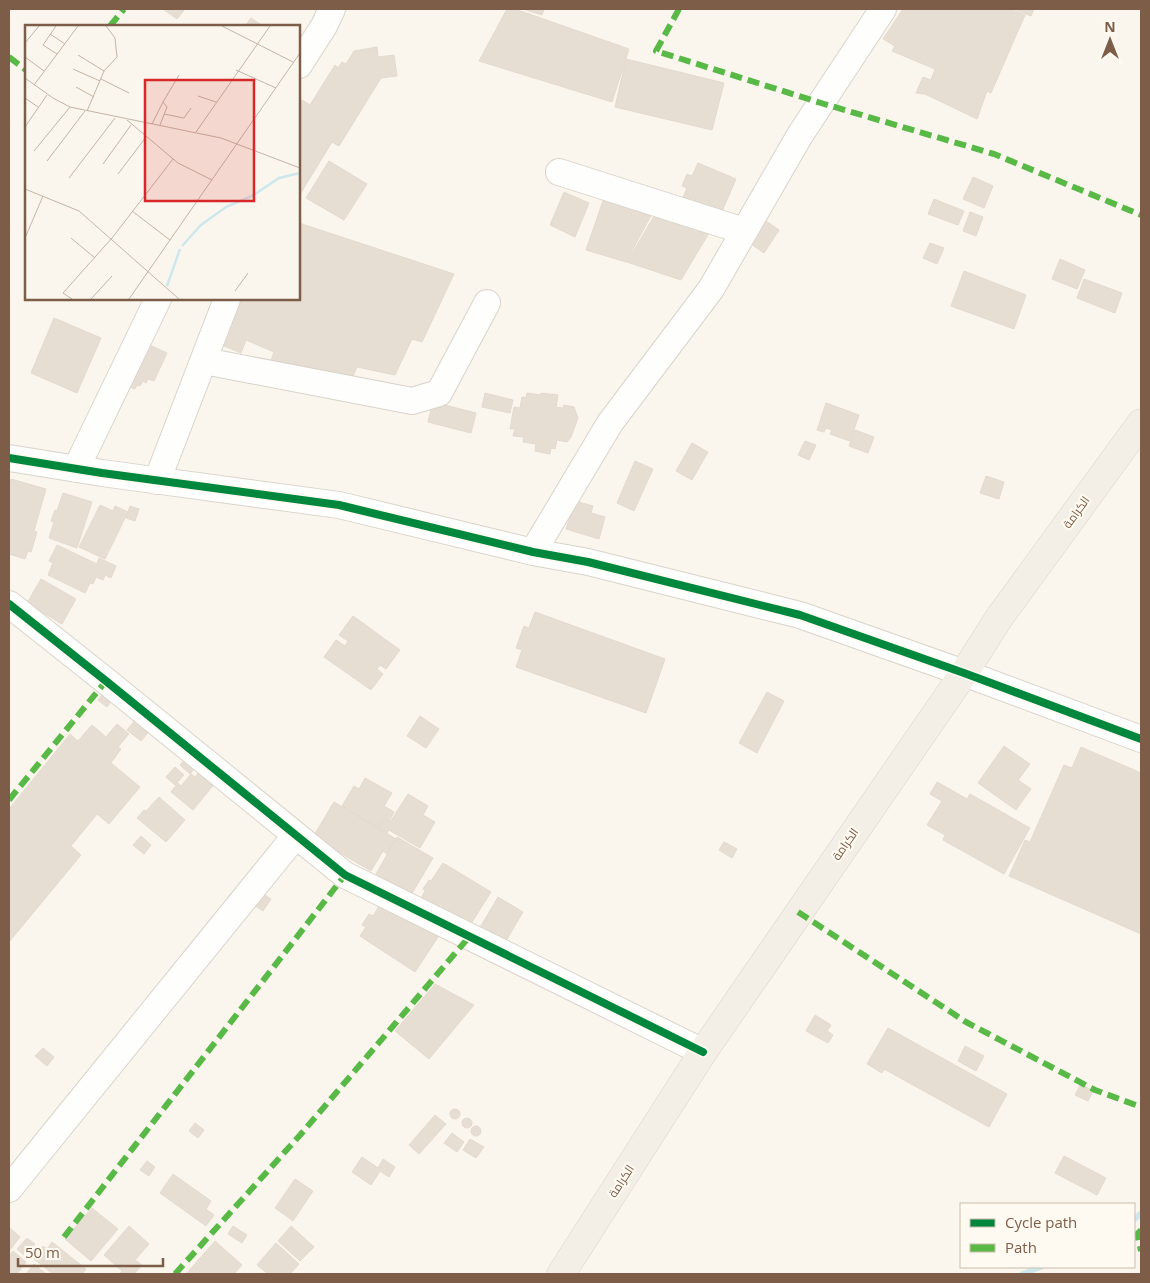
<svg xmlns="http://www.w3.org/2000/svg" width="1150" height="1283" font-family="'Open Sans',Cairo,sans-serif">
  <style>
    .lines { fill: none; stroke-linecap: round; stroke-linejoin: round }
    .stream { stroke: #cce8ec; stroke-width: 5.5 }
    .building { fill: #e7ded3; stroke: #e4d9ce }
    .minor-casing { stroke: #d9d3cb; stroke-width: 28 }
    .major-casing { stroke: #dcd2ca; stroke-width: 29 }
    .minor { stroke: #fefefc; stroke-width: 26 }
    .major { stroke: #f4efe6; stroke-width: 28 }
    .quiet { stroke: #58b947; stroke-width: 6; stroke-dasharray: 12 6; stroke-linecap: butt }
    .cycleway-casing { stroke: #fffaf1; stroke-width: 11 }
    .cycleway { stroke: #00873e; stroke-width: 8 }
    .labels { text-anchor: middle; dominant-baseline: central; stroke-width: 4.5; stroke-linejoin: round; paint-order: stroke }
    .street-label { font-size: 12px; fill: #7d5d48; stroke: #fffaf1 }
    .inset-river { fill: none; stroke: #cce8ec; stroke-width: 2.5 }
    .inset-road { fill: none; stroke: #c4b4a6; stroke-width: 1 }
    .view { fill: #d62828; fill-opacity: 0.15; stroke: #d62828; stroke-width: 2.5 }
    .inset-edge { fill: none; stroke: #7d5d48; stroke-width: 2.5 }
  </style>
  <rect width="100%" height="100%" fill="#faf6ed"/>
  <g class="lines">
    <path class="stream" d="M1134 1220 1141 1213
      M1022 1274 1041 1267"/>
  </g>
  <path class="building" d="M163 9H185L177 19Z
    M507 9H515L629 49 612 102 479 61Z
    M523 9H544L542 15Z
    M903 9H1010L1025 15 991 93 987 91 977 119 925 94 916 93 923 77 931 80 935 69 892 51 895 46 883 39Z
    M1014 9H1034L1031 16Z
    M251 18 263 26H245Z
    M377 47 378 57 394 55 397 76 381 78 339 146 332 142 299 196V104L302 100 310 105 335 65 338 68 342 62 346 64 354 51Z
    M626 59 724 83 712 130 615 107Z
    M329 161 367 184 344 220 306 198Z
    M698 163 736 179 720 216 682 200 687 188 682 186 687 174 692 176Z
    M973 177 993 186 984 208 963 199Z
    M564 192 589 203 575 237 550 225Z
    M605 195 654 210 626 262 586 250Z
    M934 199 964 211 958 225 928 214Z
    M657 211 712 228 681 280 627 262Z
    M970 212 983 217 976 236 963 231Z
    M766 221 779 230 764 253 751 244Z
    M299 223 454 274 422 342 412 339 395 375 357 367 350 383 270 363 274 352 246 340 241 353 217 343 240 299H299Z
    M930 243 944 248 937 264 923 258Z
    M1060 259 1085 270 1077 289 1052 279Z
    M964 271 1026 295 1014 329 951 306Z
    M1084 279 1122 293 1115 313 1077 298Z
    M54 318 101 338 77 393 31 373Z
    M145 343 167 353 154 381 148 379 146 383 143 381 140 386 137 385 135 389 125 385Z
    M485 393 513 400 510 413 482 407Z
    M527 393 541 395V393L558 395 556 407 563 408 564 405 574 407 578 418 571 437 567 442 557 440 555 449 551 448 550 454 535 451 536 444 523 442 524 437 513 436 515 429H510L514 407 520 408 522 397 526 398Z
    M433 402 476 413 471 433 428 422Z
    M826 403 859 415 850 441 830 434 832 430 826 428 824 432 817 430Z
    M855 430 874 437 868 453 849 446Z
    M805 441 816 445 809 460 798 455Z
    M692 443 708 452 692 480 676 471Z
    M635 461 653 469 634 511 617 503Z
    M986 476 1004 482 999 499 980 493Z
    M11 479 46 489 34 531 37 532 31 552 28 551 25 559 9 554V486Z
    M63 493 92 502 77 548 49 538 54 522 51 521 55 510 57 511Z
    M575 501 593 506 591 513 605 517 599 539 566 529Z
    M100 505 113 511 115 506 128 512 105 559 79 547Z
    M130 506 139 509 135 521 126 518Z
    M57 545 97 564 99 558 116 566 111 578 105 575 103 580 96 577 93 584 90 583 85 593 48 575 53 563 49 561Z
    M41 579 76 599 62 624 27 603Z
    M535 612 665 659 646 713 516 667 522 650 516 648 524 626 529 628Z
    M353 616 400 650 386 669 380 665 377 669 383 674 371 690 324 657 336 640 345 646 348 641 339 635Z
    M767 692 784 701 757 753 739 743Z
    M103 693 112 699 107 707 98 700Z
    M420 716 439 729 426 748 407 736Z
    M136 719 150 730 141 741 127 730Z
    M117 724 129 734 118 747 121 749 111 763 140 787 109 824 97 814 71 846 81 855 9 942V809L70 734 78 741 92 725 106 737Z
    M1004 746 1030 764 1018 780 1031 789 1016 810 978 783Z
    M1081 747 1141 773V934L1009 876 1025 840 1030 842 1064 765 1072 768Z
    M186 758 196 766 190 774 180 765Z
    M175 767 184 775 175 785 166 777Z
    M200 771 215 783 193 810 171 792 178 783 181 786 191 774 195 777Z
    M365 778 392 793 384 806 394 812 389 821 384 818 378 828 342 806 354 786 359 789Z
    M937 782 967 799 970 794 1030 828 1004 874 943 840 945 835 927 825 942 801 930 794Z
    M408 794 428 806 423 815 435 822 420 848 389 830 387 833 379 828 384 819 390 822Z
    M159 797 185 820 166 842 137 818 144 810 146 811Z
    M334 802 396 839 387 854 383 851 371 871 313 837Z
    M141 836 151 845 144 854 133 845Z
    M397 837 433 858 411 895 376 874Z
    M724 842 737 849 732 858 719 850Z
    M443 863 491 892 467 930 420 900 425 891 423 889 429 880 431 881Z
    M259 891 271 899 263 911 251 903Z
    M498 897 523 912 503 946 478 931Z
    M382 901 438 937 415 972 360 936 366 927 362 925 369 914 373 916Z
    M435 984 474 1005 429 1059 395 1031Z
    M815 1015 831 1025 827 1031 833 1035 828 1043 806 1031Z
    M888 1028 1007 1094 989 1127 884 1069 882 1073 867 1064Z
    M965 1046 984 1056 976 1071 958 1061Z
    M43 1048 54 1057 47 1066 35 1056Z
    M1081 1084 1093 1091 1088 1101 1075 1095Z
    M450 1114a5 5 0 1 1 10 0a5 5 0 1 1-10 0Z
    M435 1115 446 1124 419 1154 409 1145Z
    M462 1123a5 5 0 1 1 10 0a5 5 0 1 1-10 0Z
    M195 1123 204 1130 198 1138 189 1131Z
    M471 1131a5 5 0 1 1 10 0a5 5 0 1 1-10 0Z
    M452 1133 464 1142 457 1152 444 1143Z
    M470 1139 484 1147 476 1158 463 1150Z
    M1064 1156 1106 1178 1097 1195 1055 1173Z
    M362 1157 378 1168 383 1159 395 1167 389 1177 380 1171 371 1185 352 1172Z
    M147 1161 155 1167 149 1176 140 1170Z
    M173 1174 211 1201 206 1209 214 1215 206 1226 160 1193Z
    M295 1179 313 1191 293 1221 275 1208Z
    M92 1208 118 1229 91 1261 65 1239Z
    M129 1226 149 1244 135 1260 142 1265 134 1274H122L120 1273 122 1271 104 1255Z
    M233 1226 247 1235 242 1243 228 1234Z
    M291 1226 314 1247 300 1261 278 1241Z
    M9 1227 20 1237 9 1251Z
    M27 1238 35 1244 25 1256 17 1249Z
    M215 1241 242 1265 234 1274H186Z
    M52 1242 86 1269 82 1274H53L34 1259 43 1246 47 1249Z
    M276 1243 299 1264 290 1274H268L257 1265Z
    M13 1251 26 1262 17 1274H9V1256Z
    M34 1264 46 1274H26Z"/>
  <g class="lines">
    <defs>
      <path id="minor" d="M299 65 324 26 332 9
        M559 172 744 231
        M204 361 412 401 439 393 487 303
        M9 458 102 473 339 505 533 552 588 562 800 615 964 673 1141 739
        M76 469 158 299
        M157 481 227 299
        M533 552 610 423 711 289 800 135 883 9
        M9 604 106 681 345 875 703 1052
        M9 1189 296 835"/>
      <path id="major" d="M561 1274 703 1052 964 673 999 618 1141 423"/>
    </defs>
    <use href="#minor" class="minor-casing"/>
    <use href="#major" class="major-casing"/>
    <use href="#minor" class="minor"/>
    <use href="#major" class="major"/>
    <path class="quiet" d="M679 9 656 51 821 103 994 154 1141 215
      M110 26 124 9
      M9 57 26 70
      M9 800 106 681
      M798 912 966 1022 1095 1090 1141 1107
      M1141 1230 1137 1234 1141 1251
      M64 1237 345 875
      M175 1274 301 1134 469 937"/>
    <defs>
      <path id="cycleway" d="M9 458 102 473 339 505 533 552 588 562 800 615 964 673 1141 739
        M9 604 106 681 345 875 703 1052"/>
    </defs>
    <use href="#cycleway" class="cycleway-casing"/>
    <use href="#cycleway" class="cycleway"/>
  </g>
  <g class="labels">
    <g class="street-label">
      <text transform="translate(1076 512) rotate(-54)">الكرامة</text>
      <text transform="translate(845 844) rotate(-55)">الكرامة</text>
      <text transform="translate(621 1181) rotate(-57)">الكرامة</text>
    </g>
  </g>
  <g transform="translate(25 25)">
    <rect width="275" height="275" fill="#faf6ed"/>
    <path class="inset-river" d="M157 221 176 200 201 182 227 171 254 153 275 148M142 261 155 224"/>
    <path class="inset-road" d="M31 1 18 20 32 29M197 1 268 37M25 9 40 19M0 18 14 1M53 30 79 46M0 32 19 46M48 44 75 56M211 45 251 63M0 53 28 73 45 82 196 113 275 143M76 54 104 68M9 60 53 1M51 62 69 72M173 71 191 77M0 73 13 82M62 86 79 46 92 32 90 13 81 1M139 89 159 93 166 83M102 95 153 138 187 155M127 99 138 77M135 100 142 82 138 77 154 50M0 102 22 70M171 107 245 1M9 126 45 82M22 136 60 86M78 139 106 100M93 149 121 112M44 153 90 93M0 164 54 186 154 274M107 186 145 215M0 213 18 171M46 213 70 233M210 266 223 248M47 274 38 268 87 213 148 134M66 274 87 251M104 274 275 28"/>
    <path class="view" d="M120 55H229V176H120Z"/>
    <rect width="275" height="275" class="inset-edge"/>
  </g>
  <rect width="1150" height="1283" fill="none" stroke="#7d5d48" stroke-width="20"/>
  <rect x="960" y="1203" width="175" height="65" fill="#fffaf1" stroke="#cbbbad"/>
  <rect x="970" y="1219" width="25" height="8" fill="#00873e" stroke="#cbbbad"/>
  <text x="1005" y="1228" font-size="15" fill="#7d5d48">Cycle path</text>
  <rect x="970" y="1244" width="25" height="8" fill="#58b947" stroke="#cbbbad"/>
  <text x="1005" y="1253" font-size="15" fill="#7d5d48">Path</text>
  <g transform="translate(1110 40)" stroke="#fffaf1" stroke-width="4" paint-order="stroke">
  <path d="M0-4L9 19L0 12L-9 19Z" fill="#7d5d48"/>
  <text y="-8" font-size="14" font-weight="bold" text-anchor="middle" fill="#7d5d48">N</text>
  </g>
  <path d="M18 1258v8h145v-8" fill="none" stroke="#7d5d48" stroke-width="2.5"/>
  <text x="25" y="1258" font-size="15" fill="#7d5d48" stroke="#fffaf1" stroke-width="4" paint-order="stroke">50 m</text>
</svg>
